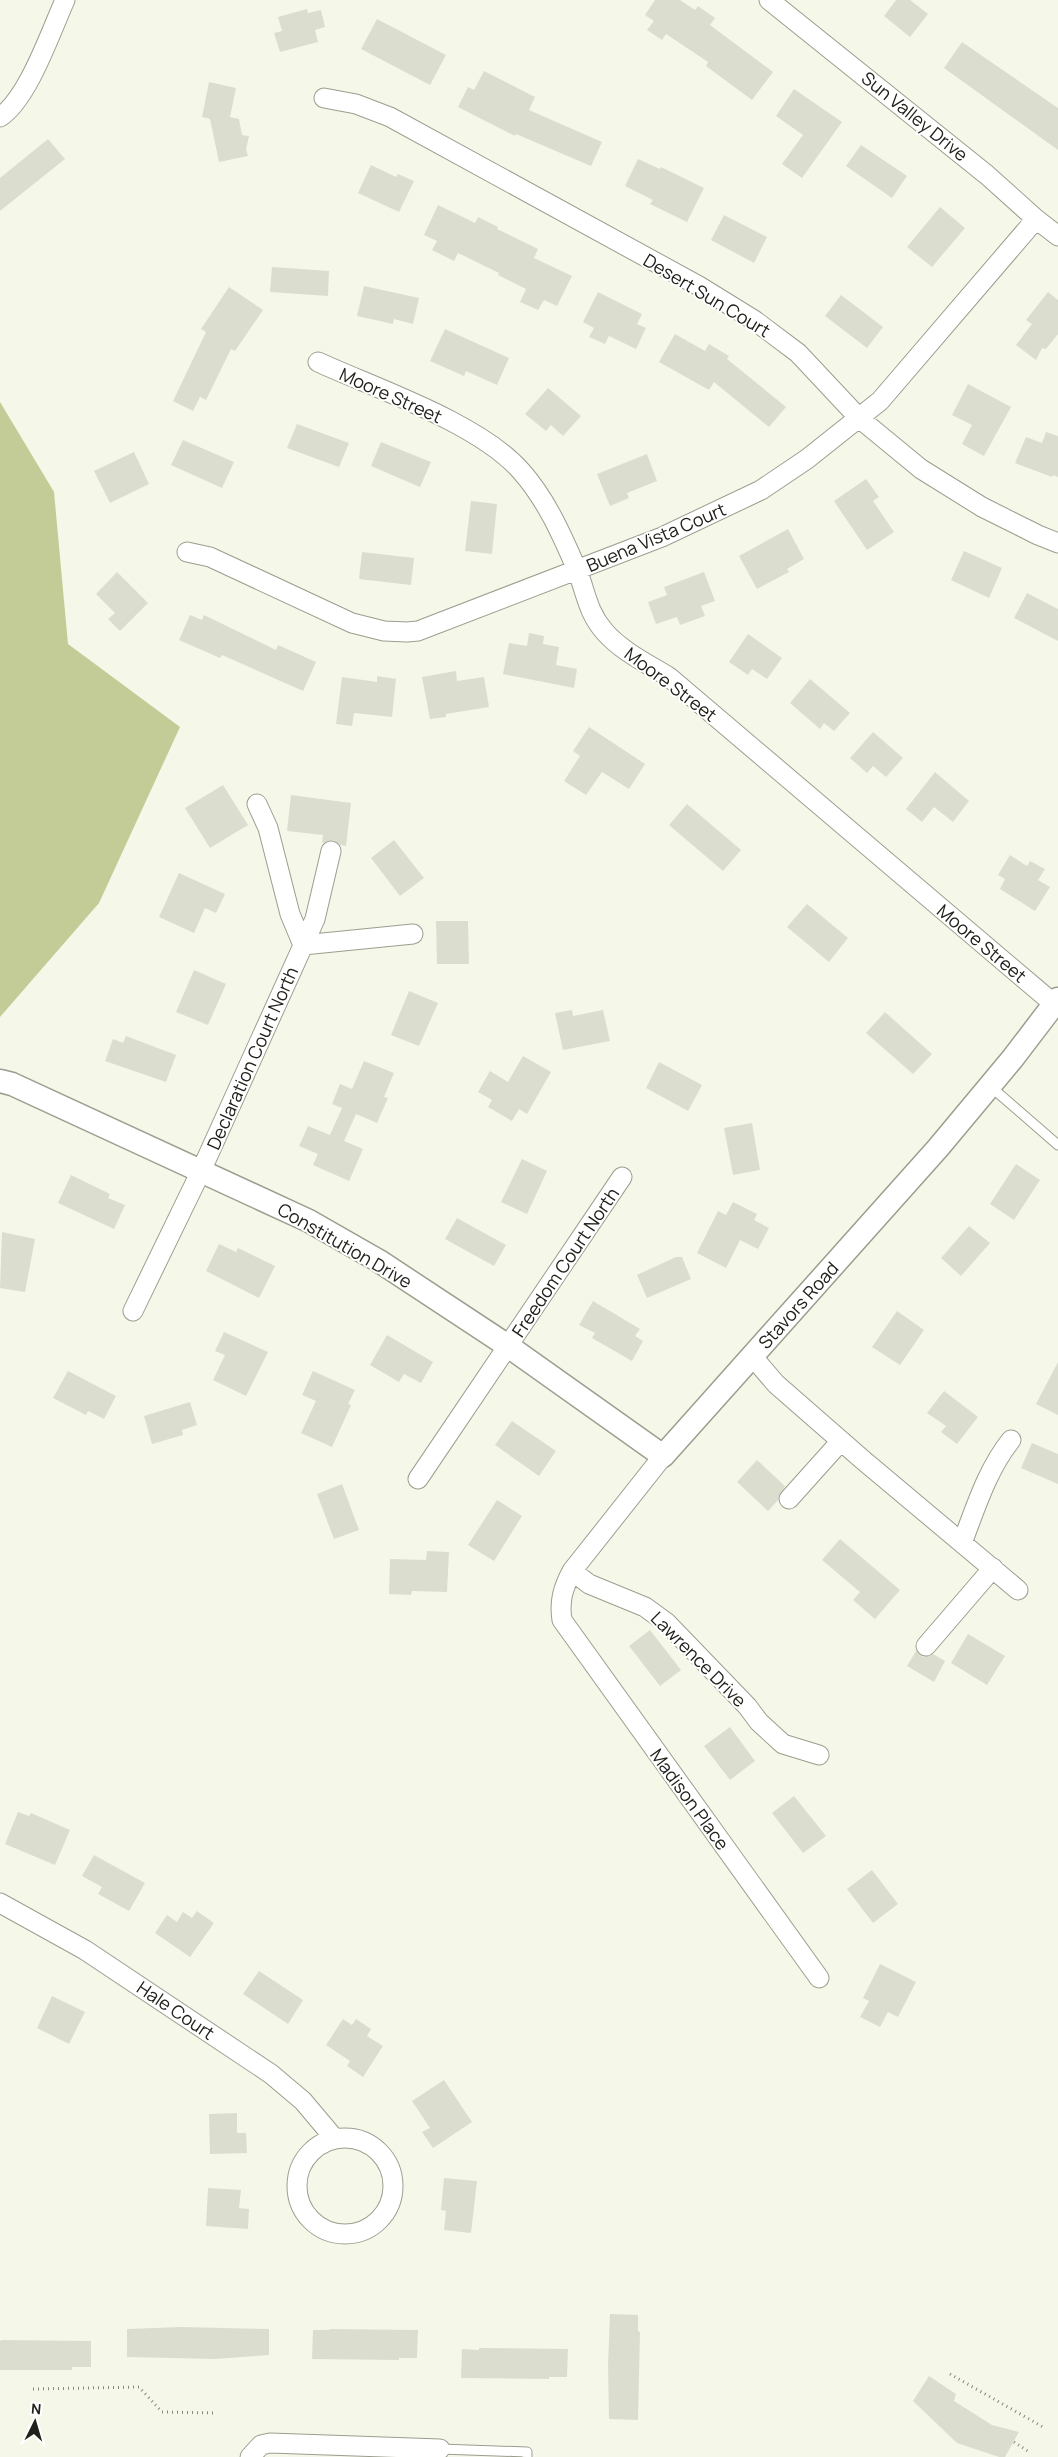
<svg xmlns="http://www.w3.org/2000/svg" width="1058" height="2457" font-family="Manrope,sans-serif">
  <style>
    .forest { fill: #c3cb97 }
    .building { fill: #dbdece }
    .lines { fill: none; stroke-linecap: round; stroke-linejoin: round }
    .service-casing { stroke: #9b9e8e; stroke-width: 11 }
    .minor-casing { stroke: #9b9e8e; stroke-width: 21 }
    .tertiary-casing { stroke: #9b9e8e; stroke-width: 25 }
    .path { stroke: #86887d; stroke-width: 3; stroke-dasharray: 1 4; stroke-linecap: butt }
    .service { stroke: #fff; stroke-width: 9 }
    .minor { stroke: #fff; stroke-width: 19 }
    .tertiary { stroke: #fff; stroke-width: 22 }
    .labels { text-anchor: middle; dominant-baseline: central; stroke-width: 4; stroke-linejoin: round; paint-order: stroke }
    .street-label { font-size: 18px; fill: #20211b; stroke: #fff }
  </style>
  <rect width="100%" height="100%" fill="#f5f8e8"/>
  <path class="forest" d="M0 402 54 492 68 644 180 727 99 903 0 1017Z"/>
  <path class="building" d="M655 0H680L695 10 698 6 715 18 710 25 773 72 752 100 706 66 708 62 666 34 662 40 647 30 654 21 645 15Z
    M896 0H910L928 14 910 37 884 16Z
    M307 9 308 13 321 10 325 27 315 30 318 42 280 52 274 33 282 31 278 17Z
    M377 19 446 55 430 85 361 49Z
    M962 42 1058 108V150L944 68Z
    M484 71 535 97 529 110 602 142 591 166 516 134 515 136 458 107 468 87 474 90Z
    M209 82 236 88 230 117 239 119 242 135 249 136 246 149 248 156 219 162 210 119 202 117Z
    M794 89 842 122 802 178 782 164 803 135 776 116Z
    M48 139 65 159 0 211V178Z
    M861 145 907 176 892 198 846 166Z
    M638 159 660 169 661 167 704 188 687 222 650 204 653 200 625 186Z
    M371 165 396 177 398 174 414 181 399 212 358 193Z
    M438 205 475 223 478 217 498 227 497 229 538 249 534 258 572 276 557 306 544 300 538 310 520 302 526 289 498 275 499 273 458 253 454 261 432 250 437 241 424 235Z
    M940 207 965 228 932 267 907 247Z
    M724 215 767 237 754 263 711 240Z
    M272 267 329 271 328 296 270 292Z
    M364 286 419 298 413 324 394 319 393 324 357 316Z
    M229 287 263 310 235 351 231 349 206 400 200 397 193 411 173 401 206 332 201 329Z
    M598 292 642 314 637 324 646 328 636 349 609 336 605 344 589 337 594 328 583 322Z
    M1048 292 1058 300V334L1046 349 1042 348 1036 360 1016 345 1032 324 1026 320Z
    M841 295 883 327 867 348 825 316Z
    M445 329 509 358 497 385 466 371 464 376 430 361Z
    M675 334 705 351 709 344 729 356 727 359 786 407 769 427 714 382 709 390 659 362Z
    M968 384 1011 407 984 456 962 444 972 425 952 415Z
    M548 388 581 416 563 436 551 425 546 431 525 414Z
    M297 424 349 443 339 467 287 448Z
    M1046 432 1058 436V477L1053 475 1052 477 1015 463 1026 437 1042 443Z
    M183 440 234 462 222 488 171 465Z
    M381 442 431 462 420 487 371 466Z
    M134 452 149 484 110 503 94 471Z
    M647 454 657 481 627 493 629 498 610 506 597 474Z
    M866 479 879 497 873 501 894 532 867 550 834 501Z
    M471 501 497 504 492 554 465 551Z
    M788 529 804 559 787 569 789 572 757 589 739 556Z
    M964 551 1002 568 989 598 951 580Z
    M362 552 414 558 411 585 359 579Z
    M117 572 148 603 120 631 108 619 115 613 96 594Z
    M704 572 715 601 701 606 705 616 680 625 677 617 656 624 648 602 667 595 664 587Z
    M1027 593 1058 609V641L1014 618Z
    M190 615 202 620 204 615 276 650 278 645 316 662 303 691 222 655 220 658 179 640Z
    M529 633 544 636 543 644 559 647 556 665 577 669 574 688 503 674 509 643 527 646Z
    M748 634 782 658 767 679 752 669 748 675 729 662Z
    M456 671 457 681 484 677 489 707 446 714V717L430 719 422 677Z
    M377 676 396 679 392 717 354 713 352 726 336 724 342 677 377 682Z
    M810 679 850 713 834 731 824 723 820 729 790 703Z
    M589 727 645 764 629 789 602 772 586 795 564 781 580 756 573 751Z
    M873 732 903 758 886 777 873 766 867 773 850 758Z
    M935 772 969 801 953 822 934 807 922 822 906 809Z
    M223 785 248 825 210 848 185 808Z
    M291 795 351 803 346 846 340 845 333 840 322 843 323 835 287 831Z
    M687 804 741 850 723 871 669 825Z
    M394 840 424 878 400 896 371 858Z
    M1010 855 1027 866 1030 861 1045 869 1038 880 1050 887 1035 911 1000 889 1005 879 998 875Z
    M179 873 225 894 216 913 205 908 194 933 159 917Z
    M807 904 848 938 829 962 787 927Z
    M436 921H468L469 964H437Z
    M194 970 226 984 208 1025 176 1012Z
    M409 991 438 1003 419 1046 391 1035Z
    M572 1010 573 1016 603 1010 610 1041 563 1050 555 1013Z
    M885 1012 932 1054 913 1074 866 1033Z
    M126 1036 176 1055 166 1082 105 1061 113 1039 123 1043Z
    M523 1056 551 1072 527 1114 519 1109 512 1121 488 1107 492 1100 478 1092 490 1071 508 1082Z
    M364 1061 394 1073 384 1097 388 1098 377 1123 356 1114 344 1141 363 1149 349 1181 313 1165 318 1154 299 1146 308 1126 330 1135 342 1108 332 1104 340 1084 352 1089Z
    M659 1062 702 1085 688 1111 646 1088Z
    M752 1123 760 1170 733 1175 724 1128Z
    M522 1159 547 1171 527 1214 501 1202Z
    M1016 1164 1040 1180 1014 1220 990 1204Z
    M71 1175 110 1194 108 1198 125 1205 114 1229 58 1203Z
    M733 1202 757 1214 754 1220 769 1228 758 1249 740 1240 726 1268 697 1253 718 1211 726 1215Z
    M457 1218 506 1245 494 1266 445 1239Z
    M969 1226 990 1243 961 1276 941 1258Z
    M2 1232 35 1239 25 1292 0 1288Z
    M219 1244 236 1252 238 1248 275 1266 259 1298 206 1271Z
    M676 1257H682L691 1279 647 1298 637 1275Z
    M593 1301 640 1329 635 1336 643 1341 632 1361 592 1338 595 1333 579 1325Z
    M897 1311 924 1330 900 1365 872 1347Z
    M224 1332 268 1352 246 1396 213 1380 225 1355 215 1351Z
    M387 1335 433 1362 421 1383 404 1374 399 1382 370 1365Z
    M1058 1362V1415L1036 1404Z
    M68 1371 116 1396 104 1419 88 1411 86 1415 53 1398Z
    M313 1371 355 1390 348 1404 351 1405 332 1447 301 1433 316 1401 302 1395Z
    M944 1391 978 1417 957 1444 941 1432 946 1426 927 1413Z
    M190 1402 197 1425 182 1430 183 1435 152 1444 144 1416Z
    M512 1421 556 1451 539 1476 495 1445Z
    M1032 1443 1058 1454V1484L1021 1468Z
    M757 1460 785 1486 778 1500 768 1511 737 1482Z
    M342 1484 359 1530 334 1539 317 1494Z
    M497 1500 522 1516 494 1561 468 1545Z
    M840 1539 900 1590 875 1619 853 1600 860 1592 822 1560Z
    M427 1551 449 1552 447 1592 412 1591 411 1595 389 1594 390 1559 426 1560Z
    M650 1630 681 1670 660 1686 629 1646Z
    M968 1634 1005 1656 987 1685 951 1663Z
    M916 1651 923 1657 933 1654 945 1661 934 1682 907 1666Z
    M730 1727 755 1761 730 1780 704 1746Z
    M794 1796 826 1836 803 1853 772 1813Z
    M18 1812 29 1816 31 1813 70 1830 55 1865 5 1844Z
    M94 1855 145 1883 129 1911 98 1894 102 1887 82 1876Z
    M872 1870 898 1904 873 1923 847 1889Z
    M197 1911 214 1923 190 1957 155 1933 167 1915 177 1922 183 1912 192 1918Z
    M880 1964 916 1982 898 2017 888 2012 880 2027 860 2017 869 2001 863 1998Z
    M259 1971 303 2000 288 2024 243 1994Z
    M52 1996 85 2012 69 2044 37 2028Z
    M343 2019 352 2025 356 2019 371 2029 367 2036 383 2046 363 2077 347 2066 350 2061 326 2045Z
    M444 2080 472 2122 433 2148 422 2132 430 2128 412 2101Z
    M237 2113V2133H246L247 2153 210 2154 209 2114Z
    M444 2178 477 2181 471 2233 444 2230 446 2211 441 2210Z
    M208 2188 241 2190 239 2208 249 2209 248 2229 206 2226Z
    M610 2314 638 2315V2331L640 2332 638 2420 609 2419 608 2365Z
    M181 2327 269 2329V2355L215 2359 127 2357V2329Z
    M329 2329 418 2330 417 2358H399V2360L312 2359 313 2330H330Z
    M2 2340 91 2341V2367H72V2370H0V2341Z
    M479 2348 568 2349 567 2377H549V2379L461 2378 462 2349 479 2350Z
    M929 2376 956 2394 954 2401 992 2425 1019 2432 1005 2457H999L957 2443 913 2401Z"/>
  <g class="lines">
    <defs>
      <path id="service" d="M990 1086 1058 1145
        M440 2449 527 2452V2457"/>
      <path id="minor" d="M769 0 987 175 1036 219 1058 236
        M324 98 356 104 390 117 699 286 754 320 798 353 859 418 921 469 982 507 1038 535 1058 543
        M0 117C28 99 51 31 65 0
        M318 362C377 389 479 423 521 471 546 499 562 535 577 570 586 592 587 611 604 631 621 651 648 664 669 677L1054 1004
        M187 552 210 557 352 623 384 631 407 632 418 631 662 537 761 490 807 459 880 401 1036 219
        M257 804 268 828 290 914 303 945
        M303 945 413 934
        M133 1311 201 1171 315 919 331 851
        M752 1356 776 1384 863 1460 1018 1590
        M663 1456 572 1571C563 1588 559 1601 562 1620L819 1978
        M418 1479 622 1177
        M789 1499 841 1441
        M962 1543C976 1507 987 1470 1011 1440
        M572 1571 589 1584 645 1607 667 1623 747 1706 759 1722 783 1744 819 1755
        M926 1646 993 1568
        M0 1903 85 1950 271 2074 303 2101 335 2139
        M297 2186a48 48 0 1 1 96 0a48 48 0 1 1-96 0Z
        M250 2457 261 2445 270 2443 440 2449"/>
      <path id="tertiary" d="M0 1081 12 1084 309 1221 379 1261 508 1346 663 1456 938 1148 1013 1058 1058 999"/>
    </defs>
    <use href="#service" class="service-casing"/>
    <use href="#minor" class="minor-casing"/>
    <use href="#tertiary" class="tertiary-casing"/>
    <path class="path" d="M950 2374 1043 2427
      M33 2389 139 2387 162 2412 216 2413
      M1014 2442 1029 2452"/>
    <use href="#service" class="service"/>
    <use href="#minor" class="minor"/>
    <use href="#tertiary" class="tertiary"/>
  </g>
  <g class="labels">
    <g class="street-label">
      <text transform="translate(915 116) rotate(39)">Sun Valley Drive</text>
      <text transform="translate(707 295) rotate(31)">Desert Sun Court</text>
      <text transform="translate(391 395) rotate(24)">Moore Street</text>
      <text transform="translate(656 537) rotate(-23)">Buena Vista Court</text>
      <text transform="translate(671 684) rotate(37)">Moore Street</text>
      <text transform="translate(982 943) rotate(40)">Moore Street</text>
      <text transform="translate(252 1058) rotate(-66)">Declaration Court North</text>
      <text transform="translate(345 1245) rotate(30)">Constitution Drive</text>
      <text transform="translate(565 1262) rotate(-56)">Freedom Court North</text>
      <text transform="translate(798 1305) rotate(-48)">Stavors Road</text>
      <text transform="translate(699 1659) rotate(45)">Lawrence Drive</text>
      <text transform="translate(690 1799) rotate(54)">Madison Place</text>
      <text transform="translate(176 2010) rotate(34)">Hale Court</text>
    </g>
  </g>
  <g transform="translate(35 2422) rotate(5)" stroke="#ffffff" stroke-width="4" paint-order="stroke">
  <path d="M0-4L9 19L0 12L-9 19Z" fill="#20211b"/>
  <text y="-8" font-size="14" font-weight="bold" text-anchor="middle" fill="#20211b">N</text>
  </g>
</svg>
